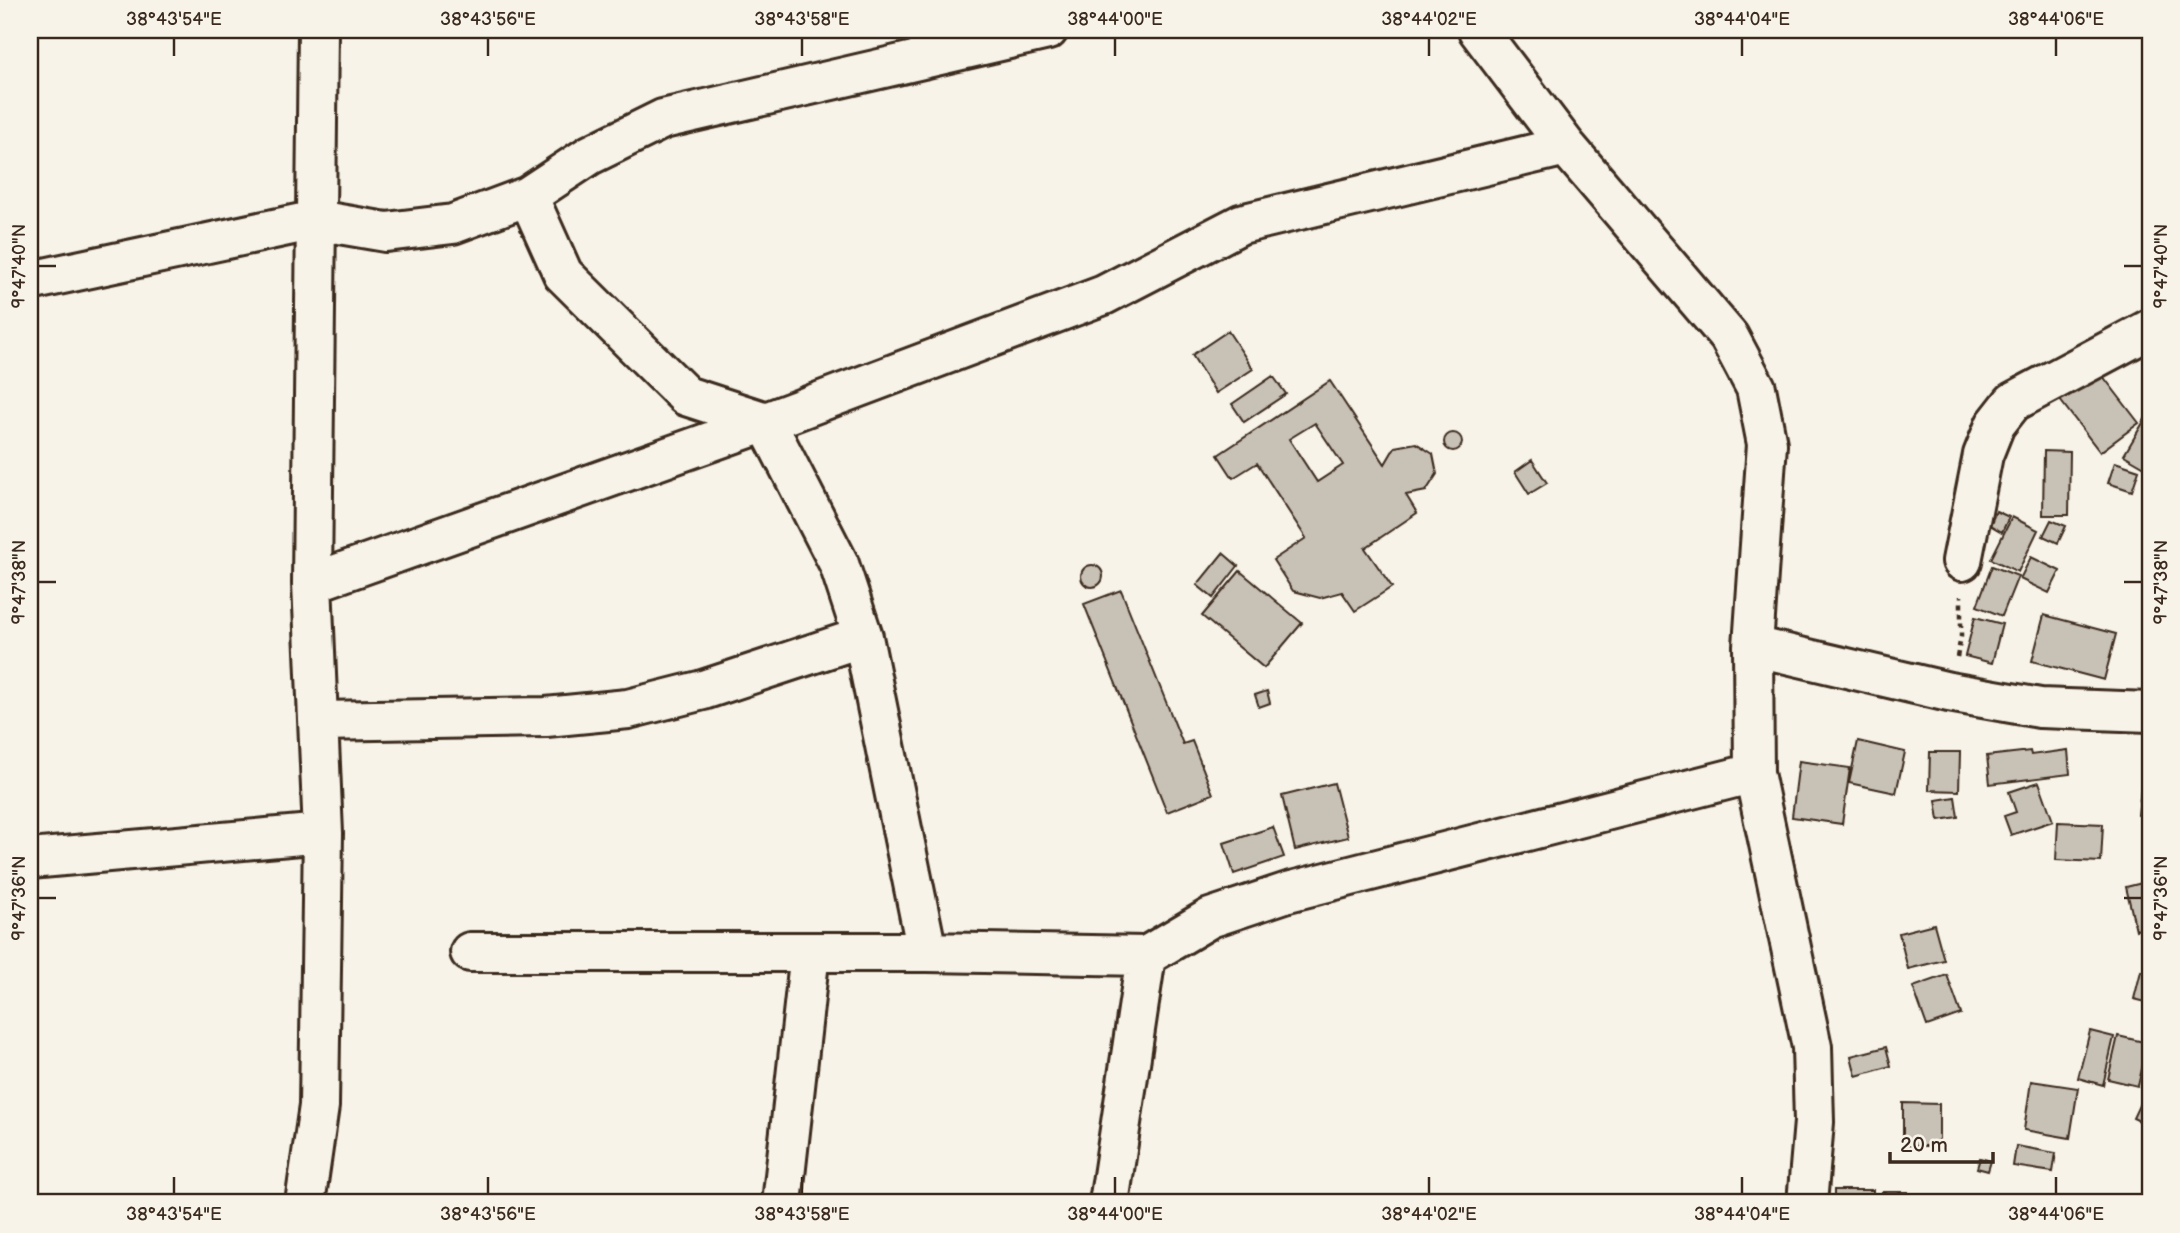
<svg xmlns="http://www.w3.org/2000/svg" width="2180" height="1233" font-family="'Balsamiq Sans',sans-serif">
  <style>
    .building { fill: #c8c1b6; stroke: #3b2a1e; stroke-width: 2; fill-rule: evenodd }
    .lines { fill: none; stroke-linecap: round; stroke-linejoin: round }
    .minor-casing { stroke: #3b2a1e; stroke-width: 44 }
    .path { stroke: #3b2a1e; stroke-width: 4.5; stroke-dasharray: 5 5; stroke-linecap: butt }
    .minor { stroke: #f7f3e8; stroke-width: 38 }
    .ticks { fill: none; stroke: #3b2a1e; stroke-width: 2.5 }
    .neatline { fill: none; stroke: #3b2a1e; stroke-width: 2.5 }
    .ticks-label { font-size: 18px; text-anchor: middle; fill: #3b2a1e }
  </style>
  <rect width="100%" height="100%" fill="#f7f3e8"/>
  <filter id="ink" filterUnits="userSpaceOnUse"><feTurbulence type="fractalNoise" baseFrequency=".0143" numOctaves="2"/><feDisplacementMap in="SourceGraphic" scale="14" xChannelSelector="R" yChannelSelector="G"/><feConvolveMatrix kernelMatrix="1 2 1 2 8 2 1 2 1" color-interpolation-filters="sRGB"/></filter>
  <g filter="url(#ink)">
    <path class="building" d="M1228 331 1253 369 1216 393 1192 355Z
      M2099 371 2139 423 2100 452 2060 400Z
      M1273 376 1286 394 1244 422 1232 404Z
      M1330 381 1385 464 1395 447 1416 443 1433 454 1437 474 1426 491 1406 495 1417 513 1365 548 1392 587 1355 611 1342 592 1320 598 1293 591 1273 560 1306 538 1257 463 1233 478 1218 455ZM1315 423 1343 465 1317 482 1289 439Z
      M2150 411V470L2124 455Z
      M1444 442a9 9 0 1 1 18 0a9 9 0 1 1-18 0Z
      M2044 451 2070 452 2069 515H2043Z
      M1532 460 1547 483 1529 494 1515 472Z
      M2115 462 2139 470 2132 491 2108 483Z
      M1996 511 2009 517 2002 532 1990 525Z
      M2012 517 2038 530 2018 572 1991 559Z
      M2051 520 2066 526 2058 543 2043 536Z
      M1223 553 1238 566 1213 598 1197 585Z
      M2031 557 2060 571 2049 593 2020 579Z
      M1081 576a11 11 0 1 1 22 0a11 11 0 1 1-22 0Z
      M1992 566 2018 576 2002 616 1977 606Z
      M1240 571 1302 623 1264 668 1202 616Z
      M1121 590 1183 744 1192 741 1213 794 1167 812 1084 604Z
      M2044 615 2116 634 2104 680 2032 661Z
      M1975 617 2002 624 1992 663 1965 656Z
      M1267 691 1270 703 1259 707 1255 695Z
      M1858 741 1905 752 1896 793 1849 783Z
      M2068 750 2070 774 1990 784 1987 756 2030 751 2031 755Z
      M1930 752H1960L1959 791 1929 790Z
      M1799 761 1850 768 1842 824 1792 817Z
      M2039 782 2053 821 2011 835 2004 816 2016 812 2009 792Z
      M1334 783 1348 837 1295 850 1282 796Z
      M2141 789 2150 791V817L2138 815Z
      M1955 797 1958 817 1939 820 1936 800Z
      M2058 822 2103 824 2101 862 2056 860Z
      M1273 827 1284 857 1234 874 1224 843Z
      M2150 881V927L2136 930 2126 887Z
      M1934 924 1944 960 1908 969 1899 933Z
      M2150 937V963H2147L2141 939Z
      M2141 971 2150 974V1003L2134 999Z
      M1947 975 1961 1014 1927 1026 1913 987Z
      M2090 1031 2114 1037 2103 1085 2078 1078Z
      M2118 1036 2148 1043 2138 1086 2108 1079Z
      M1886 1047 1891 1066 1856 1076 1851 1056Z
      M2031 1081 2078 1088 2070 1138 2024 1130Z
      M2148 1086 2150 1087V1126L2133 1118Z
      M1903 1103 1939 1104V1146H1903Z
      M2016 1146 2056 1153 2053 1172 2013 1166Z
      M1980 1158 1991 1161 1988 1171 1977 1168Z
      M1834 1190H1873V1203H1834Z
      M1882 1192H1908V1203H1882Z"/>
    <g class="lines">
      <defs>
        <path id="minor" d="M1478 30 1566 146 1729 337 1756 388 1767 444 1753 646 1754 773 1812 1047 1814 1122 1807 1203
          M528 196 563 274 686 396 766 422 839 564 863 637 927 952
          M30 281 316 220 386 232 453 224 528 196 590 155 663 119 1048 30
          M1962 561 1983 455 1995 425 2013 402 2150 329
          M312 583 766 422 1104 295 1241 224 1566 146
          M1753 646 1949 692 2040 708 2150 712
          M319 721 546 717 628 709 703 690 863 637
          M30 859 323 833
          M470 952H927L1146 956 1210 918 1288 892 1754 773
          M305 1203 319 1106 323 833 312 583 318 30
          M782 1203 810 952
          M1109 1203 1146 956"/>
      </defs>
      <use href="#minor" class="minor-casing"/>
      <path class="path" d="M1957 657 1961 637V596"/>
      <use href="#minor" class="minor"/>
    </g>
  </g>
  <path class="ticks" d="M174 38V56M488 38V56M802 38V56M1115 38V56M1429 38V56M1742 38V56M2056 38V56M38 266H56M2124 266H2142M38 582H56M2124 582H2142M38 898H56M2124 898H2142M174 1177V1194M488 1177V1194M802 1177V1194M1115 1177V1194M1429 1177V1194M1742 1177V1194M2056 1177V1194"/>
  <rect width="2180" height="1233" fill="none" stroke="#f7f3e8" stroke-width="77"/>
  <path d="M1890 1152v10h103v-10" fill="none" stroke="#3b2a1e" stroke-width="3.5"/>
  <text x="1900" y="1152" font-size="21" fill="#3b2a1e" stroke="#f7f3e8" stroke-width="5" paint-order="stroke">20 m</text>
  <rect x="38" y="38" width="2104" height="1156" class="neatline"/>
  <g class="ticks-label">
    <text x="174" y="25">38°43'54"E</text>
    <text x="488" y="25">38°43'56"E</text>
    <text x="802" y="25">38°43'58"E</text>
    <text x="1115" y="25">38°44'00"E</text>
    <text x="1429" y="25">38°44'02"E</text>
    <text x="1742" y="25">38°44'04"E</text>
    <text x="2056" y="25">38°44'06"E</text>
    <text transform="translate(19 266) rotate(-90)" y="6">9°47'40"N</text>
    <text transform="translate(2161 266) rotate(-90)" y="6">9°47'40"N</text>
    <text transform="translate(19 582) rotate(-90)" y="6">9°47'38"N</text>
    <text transform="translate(2161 582) rotate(-90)" y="6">9°47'38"N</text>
    <text transform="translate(19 898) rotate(-90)" y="6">9°47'36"N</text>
    <text transform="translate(2161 898) rotate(-90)" y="6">9°47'36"N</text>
    <text x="174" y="1220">38°43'54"E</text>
    <text x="488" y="1220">38°43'56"E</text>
    <text x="802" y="1220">38°43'58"E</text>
    <text x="1115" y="1220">38°44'00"E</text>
    <text x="1429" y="1220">38°44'02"E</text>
    <text x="1742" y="1220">38°44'04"E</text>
    <text x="2056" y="1220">38°44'06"E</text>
  </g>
</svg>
